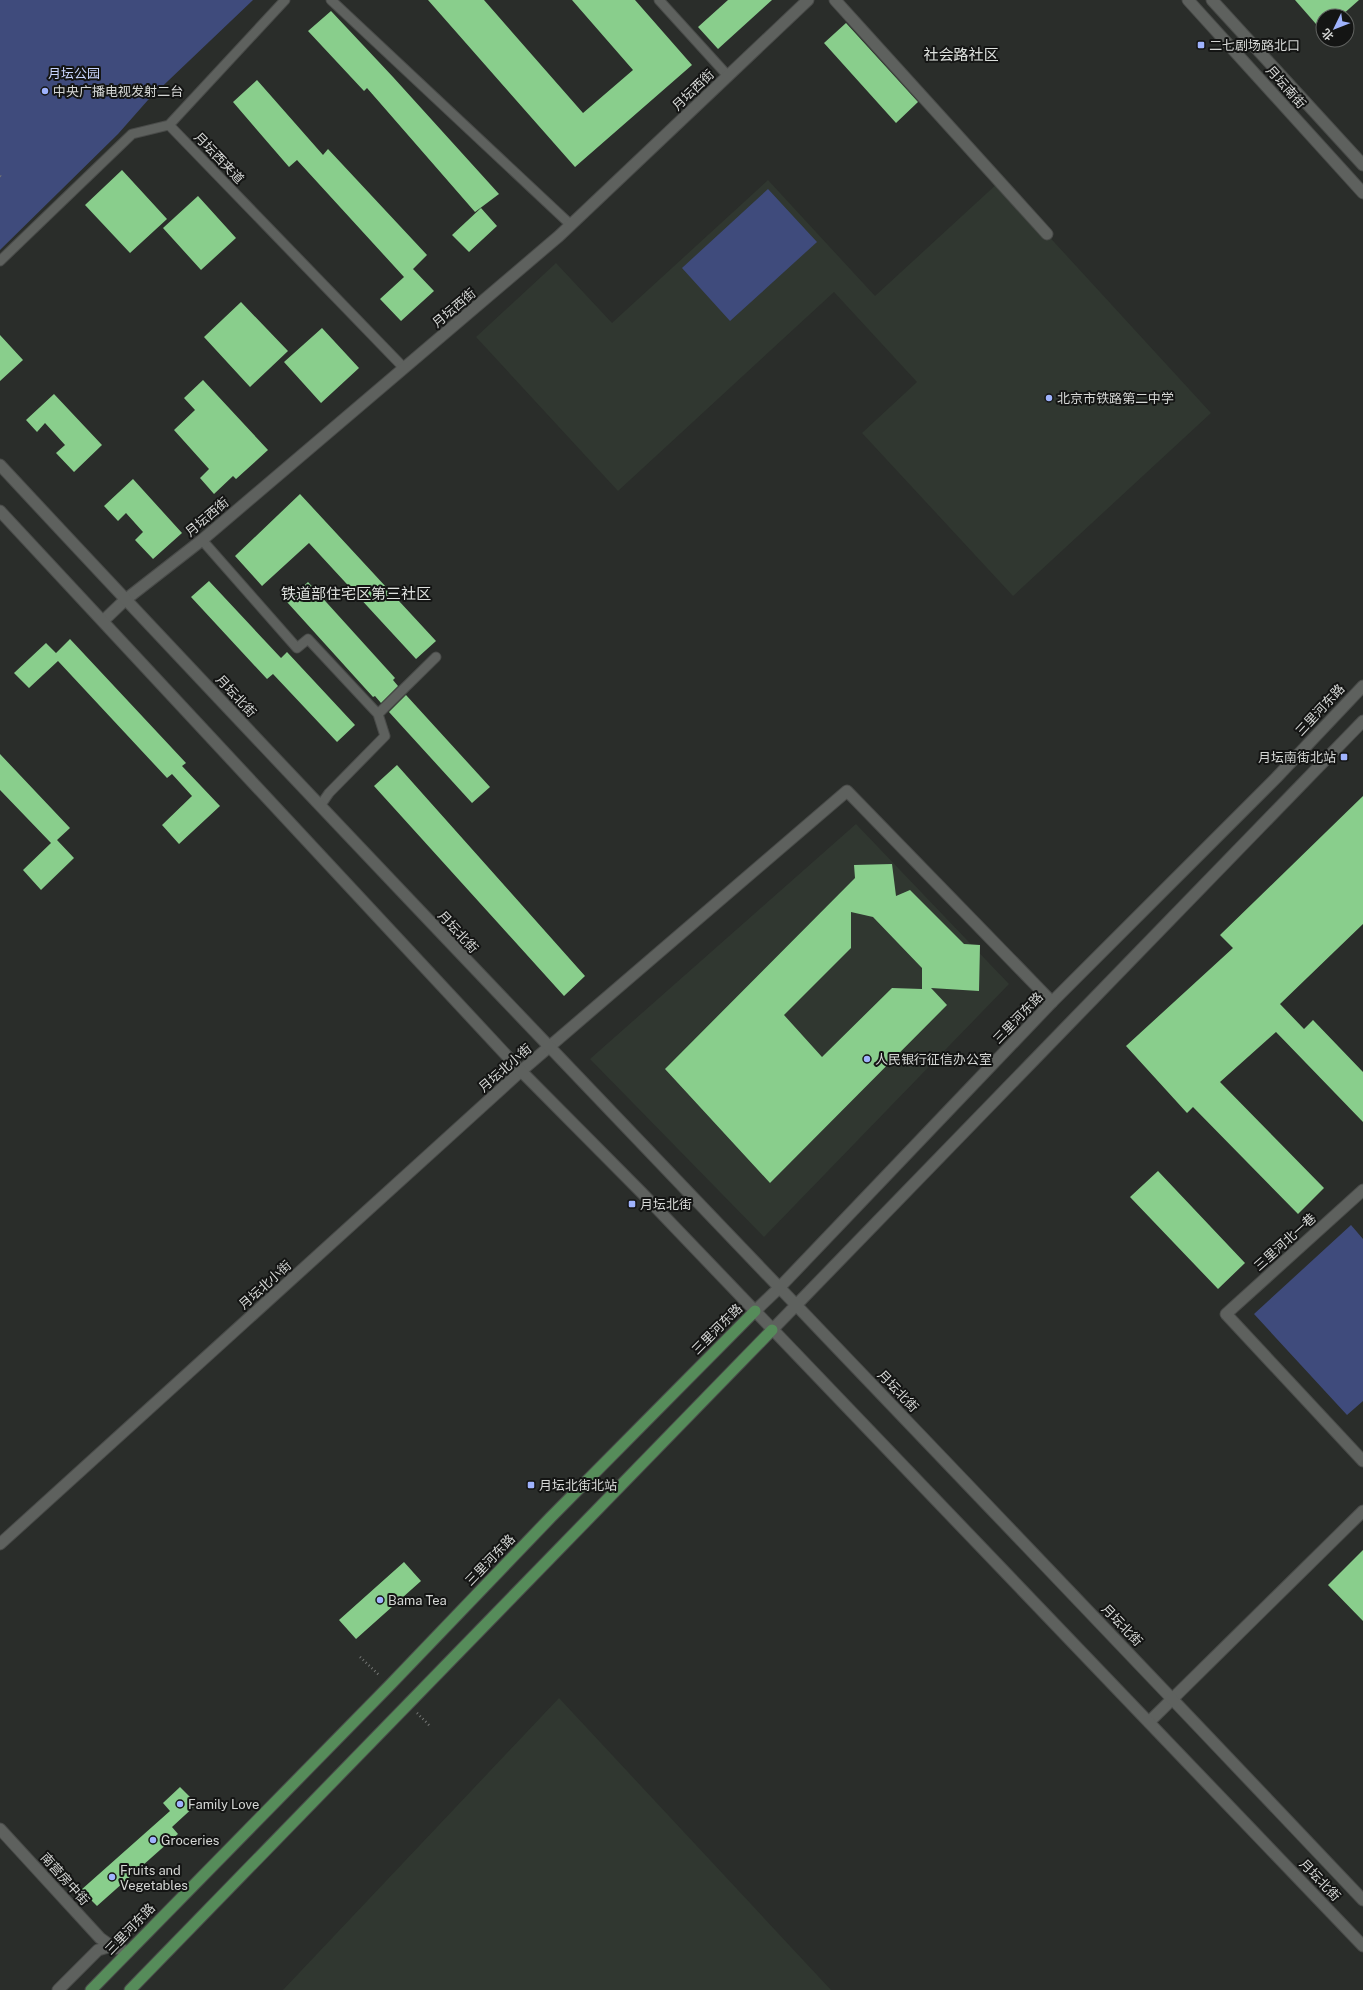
<svg xmlns="http://www.w3.org/2000/svg" width="1363" height="1990" font-family="'Public Sans','Noto Sans SC',sans-serif">
  <style>
    .built { fill: #303730 }
    .green { fill: #3f4b7c }
    .building { fill: #89ce8c; fill-rule: evenodd }
    .lines { fill: none; stroke-linecap: round; stroke-linejoin: round }
    .service-casing { stroke: #494b49; stroke-width: 11 }
    .minor-casing { stroke: #494b49; stroke-width: 13 }
    .secondary-casing { stroke: #494b49; stroke-width: 13 }
    .primary-casing { stroke: #494b49; stroke-width: 13 }
    .path { stroke: #757775; stroke-width: 2.5; stroke-dasharray: 1 3; stroke-linecap: butt }
    .service { stroke: #5e615e; stroke-width: 9 }
    .minor { stroke: #5e615e; stroke-width: 11 }
    .secondary { stroke: #5e615e; stroke-width: 11 }
    .primary { stroke: #568c5a; stroke-width: 11 }
    .poi-dot { fill: #9fb3fd; stroke: #141514; stroke-width: 1.5 }
    .labels { text-anchor: middle; dominant-baseline: central; stroke-width: 4; stroke-linejoin: round; paint-order: stroke }
    .poi-label { font-size: 13px; fill: #d5d7d5; stroke: #141514; text-anchor: start }
    .park-label { font-size: 13px; fill: #c8d4fd; stroke: #141514 }
    .street-label { font-size: 13px; fill: #d5d7d5; stroke: #141514 }
    .quarter-label { font-size: 15px; fill: #dee1de; stroke: #141514 }
  </style>
  <rect width="100%" height="100%" fill="#2a2d2a"/>
  <path class="built" d="M768 180 875 296 999 182 1211 413 1013 596 862 433 917 382 834 292 618 491 476 337 556 263 612 323Z
    M856 824 1009 984 764 1237 590 1059Z
    M559 1698 831 1990H283Z"/>
  <path class="green" d="M0 0H253L148 100 118 134 0 250Z
    M768 189 817 242 730 321 682 268Z
    M1351 1225 1363 1239V1401L1347 1415 1254 1314Z"/>
  <path class="building" d="M428 0H484L583 113 633 70 572 0H635L692 65 575 167Z
    M728 0H772L718 49 698 27Z
    M1295 0H1359L1341 16H1323V32Z
    M331 11 393 77 499 194 475 212 367 88 364 91 308 31Z
    M846 23 918 102 896 123 824 43Z
    M257 80 323 155 328 149 427 255 413 269 434 291 401 321 380 299 404 277 297 160 289 167 233 102Z
    M122 170 167 219 130 253 85 205Z
    M198 196 236 238 201 270 163 228Z
    M481 208 497 226 469 252 452 235Z
    M241 302 288 351 250 387 204 337Z
    M322 328 359 368 321 403 284 362Z
    M0 335 23 360 0 381Z
    M203 380 268 450 236 479 233 476 214 494 200 478 209 469 174 430 195 410 184 398Z
    M54 394 102 445 74 472 56 453 65 445 45 423 37 432 26 420Z
    M133 479 182 533 153 559 135 540 143 532 126 513 118 521 104 506Z
    M300 494 436 641 416 659 309 543 262 586 235 556Z
    M209 581 281 658 287 652 355 725 337 742 273 674 267 679 191 597Z
    M308 582 395 678 393 680 398 686 381 703 375 696 373 697 287 602Z
    M70 639 186 763 182 766 220 806 179 844 162 825 192 796 172 774 167 778 58 661 29 688 14 673 46 643 56 653Z
    M406 695 490 787 472 803 389 712Z
    M0 754 70 828 57 840 74 858 41 890 23 870 51 843 0 790Z
    M397 765 585 976 564 996 374 786Z
    M1363 796V924L1280 1004 1304 1029 1313 1020 1363 1072V1122L1276 1032 1220 1082 1324 1188 1298 1214 1193 1107 1187 1113 1126 1046 1233 948 1220 935Z
    M892 864 896 896 910 890 964 944 980 945 979 991 931 988 947 1005 770 1183 665 1069 855 878 854 865ZM851 912 873 917 922 968V989L892 988 822 1057 784 1015 851 948Z
    M1158 1171 1245 1263 1218 1289 1130 1197Z
    M1363 1550V1621L1328 1585Z
    M404 1562 421 1581 356 1639 339 1620Z
    M180 1787 197 1804 172 1827 178 1834 97 1906 81 1890 170 1811 163 1803Z"/>
  <g class="lines">
    <defs>
      <path id="service" d="M331 0 571 225
        M659 0 728 76
        M169 125 404 368
        M169 125 285 0
        M0 261 132 134 169 125
        M202 540 297 648 308 639 378 714
        M320 806 329 793 385 736 378 714 436 657"/>
      <path id="minor" d="M835 0 1047 234
        M103 621 125 600 202 540 559 236 808 0
        M1363 1190 1226 1314 1363 1461
        M0 1544 521 1071 847 791 1052 1002
        M1149 1722 1363 1511
        M0 1829 100 1938 111 1946"/>
      <path id="secondary" d="M1188 0 1363 193
        M1212 0 1363 165
        M0 465C450 948 910 1421 1363 1900
        M0 511 521 1071 643 1194 1363 1946
        M755 1311 779 1288 1052 1002 1276 778 1363 686
        M772 1330 1363 721
        M58 1990 98 1950 111 1946 128 1952"/>
      <path id="primary" d="M91 1990 390 1685 551 1517 755 1311
        M130 1990 772 1330"/>
    </defs>
    <use href="#service" class="service-casing"/>
    <use href="#minor" class="minor-casing"/>
    <use href="#secondary" class="secondary-casing"/>
    <use href="#primary" class="primary-casing"/>
    <path class="path" d="M0 176 2 178
      M360 1657 380 1676
      M417 1713 431 1727"/>
    <use href="#service" class="service"/>
    <use href="#minor" class="minor"/>
    <use href="#secondary" class="secondary"/>
    <use href="#primary" class="primary"/>
  </g>
  <g class="poi-dot">
    <rect x="1197" y="41" width="8" height="8" rx="2"/>
    <circle cx="45" cy="91" r="4"/>
    <circle cx="1049" cy="398" r="4"/>
    <rect x="1340" y="753" width="8" height="8" rx="2"/>
    <circle cx="867" cy="1059" r="4"/>
    <rect x="628" y="1200" width="8" height="8" rx="2"/>
    <rect x="527" y="1481" width="8" height="8" rx="2"/>
    <circle cx="380" cy="1600" r="4"/>
    <circle cx="180" cy="1804" r="4"/>
    <circle cx="153" cy="1840" r="4"/>
    <circle cx="112" cy="1877" r="4"/>
  </g>
  <g class="labels">
    <g class="poi-label">
      <text x="1209" y="45">二七剧场路北口</text>
      <text x="53" y="91">中央广播电视发射二台</text>
      <text x="1057" y="398">北京市铁路第二中学</text>
      <text x="1336" y="757" text-anchor="end">月坛南街北站</text>
      <text x="875" y="1059">人民银行征信办公室</text>
      <text x="640" y="1204">月坛北街</text>
      <text x="539" y="1485">月坛北街北站</text>
      <text x="388" y="1600">Bama Tea</text>
      <text x="188" y="1804">Family Love</text>
      <text x="161" y="1840">Groceries</text>
      <text x="120" y="1870">Fruits and<tspan x="120" dy="15">Vegetables</tspan></text>
    </g>
    <g class="park-label">
      <text x="74" y="73">月坛公园</text>
    </g>
    <g class="street-label">
      <text transform="translate(1286 87) rotate(48)">月坛南街</text>
      <text transform="translate(693 90) rotate(-44)">月坛西街</text>
      <text transform="translate(219 158) rotate(46)">月坛西夹道</text>
      <text transform="translate(454 308) rotate(-40)">月坛西街</text>
      <text transform="translate(207 517) rotate(-40)">月坛西街</text>
      <text transform="translate(236 696) rotate(47)">月坛北街</text>
      <text transform="translate(1320 710) rotate(-47)">三里河东路</text>
      <text transform="translate(458 932) rotate(47)">月坛北街</text>
      <text transform="translate(1018 1018) rotate(-46)">三里河东路</text>
      <text transform="translate(505 1068) rotate(-41)">月坛北小街</text>
      <text transform="translate(1285 1242) rotate(-42)">三里河北一巷</text>
      <text transform="translate(265 1285) rotate(-42)">月坛北小街</text>
      <text transform="translate(717 1329) rotate(-45)">三里河东路</text>
      <text transform="translate(898 1391) rotate(46)">月坛北街</text>
      <text transform="translate(490 1560) rotate(-46)">三里河东路</text>
      <text transform="translate(1122 1625) rotate(46)">月坛北街</text>
      <text transform="translate(65 1879) rotate(48)">南营房中街</text>
      <text transform="translate(1320 1880) rotate(46)">月坛北街</text>
      <text transform="translate(130 1929) rotate(-46)">三里河东路</text>
    </g>
    <g class="quarter-label">
      <text x="961" y="54">社会路社区</text>
      <text x="356" y="593">铁道部住宅区第三社区</text>
    </g>
  </g>
  <g transform="translate(1335 28) rotate(227)"><circle r="19" fill="#141514" stroke="#616361"/>
  <path d="M0-3L7 15L0 10L-7 15Z" fill="#9fb3fd"/>
  <text y="-6" font-size="11" font-weight="bold" text-anchor="middle" fill="#d5d7d5">北</text>
  </g>
</svg>
